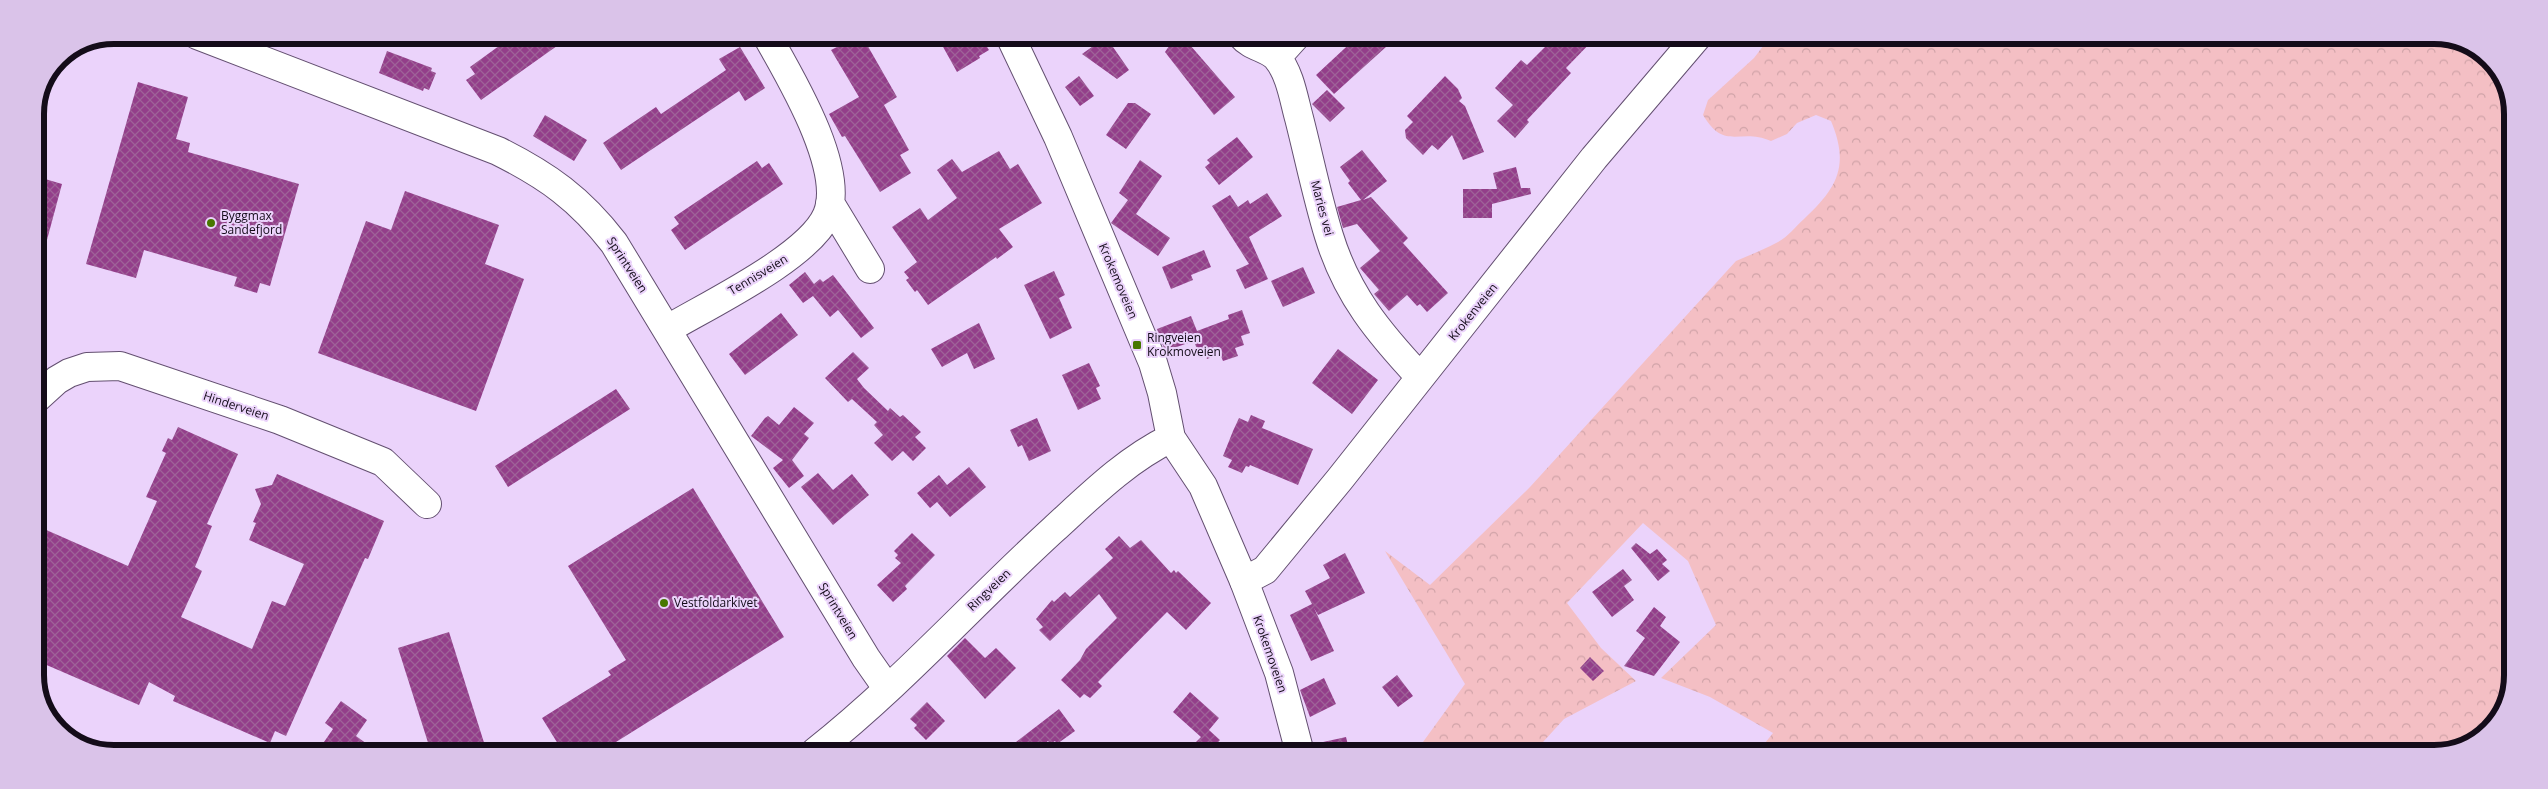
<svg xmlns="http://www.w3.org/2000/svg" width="2548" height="789" font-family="'Open Sans',sans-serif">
	<defs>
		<pattern id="forest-crowns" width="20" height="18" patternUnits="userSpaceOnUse" patternTransform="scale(1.25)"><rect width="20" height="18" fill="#f4bfc4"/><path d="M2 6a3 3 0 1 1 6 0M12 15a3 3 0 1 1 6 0" fill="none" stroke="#d0a3a8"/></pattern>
		<pattern id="building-cross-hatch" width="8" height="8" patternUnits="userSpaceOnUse" patternTransform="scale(1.25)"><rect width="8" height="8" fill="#933e8a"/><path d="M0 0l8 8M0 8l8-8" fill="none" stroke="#9e6298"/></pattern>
	</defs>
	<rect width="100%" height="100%" fill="#ebd3fb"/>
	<path fill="url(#forest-crowns)" d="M1770,37L2455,38L2497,66L2513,108L2510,696L2482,738L2434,754L1757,753L1773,733L1710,697L1661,678L1716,625L1688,561L1643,523L1567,603L1601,648L1636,681L1564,719L1533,753H1415L1465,684L1385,551L1430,585L1530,487L1736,261C1750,255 1765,249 1778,242C1788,237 1796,226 1804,219C1837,188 1850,166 1831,121L1816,115L1797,123L1787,134L1771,141C1740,127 1725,152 1703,115L1708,100L1754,58Z"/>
	<path fill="url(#building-cross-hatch)" d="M514,35L519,43L529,35L571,36L481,100L466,80L475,74L470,67Z
		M833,36H862L897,97L884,105L909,150L900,155L911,173L880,192L845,136L842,137L829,114L859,97L831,50L839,46Z
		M937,36H967L971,42L981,37L989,50L979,56L980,58L957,72Z
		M1176,36H1202L1190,45L1235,97L1214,115L1165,52Z
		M1358,36L1397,37L1334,94L1316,75Z
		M1106,37L1129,70L1117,79L1082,54Z
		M1555,37H1596L1566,68L1571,73L1527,120L1529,122L1515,138L1497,121L1513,105L1495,88L1521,60L1527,65Z
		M740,47L765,88L745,101L739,91L621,170L603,143L656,107L661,114L726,70L719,59Z
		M387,51L432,68L431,71L436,73L429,90L424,88L423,91L379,73Z
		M1079,76L1094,96L1080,106L1065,87Z
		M1445,76L1458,89L1462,98L1459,101L1465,106L1484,152L1463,160L1452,135L1438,150L1432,145L1423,155L1406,138L1405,130L1413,122L1407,116Z
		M138,82L188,97L176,139L190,143L188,152L299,184L270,286L260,283L257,293L234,286L237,277L144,250L136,278L86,264Z
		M1327,90L1345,108L1330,122L1312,104Z
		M1128,103H1135L1151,114L1126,149L1106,135Z
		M545,115L587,140L574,161L533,136Z
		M1237,137L1253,157L1219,185L1205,167L1210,163L1207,160Z
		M1362,150L1387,181L1363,200L1371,197L1408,238L1403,243L1448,293L1427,312L1420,304L1417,306L1407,295L1389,311L1374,294L1379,290L1360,268L1380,251L1357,224L1343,228L1337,207L1361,200L1348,183L1350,181L1340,167Z
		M999,151L1010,169L1018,164L1042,203L999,229L1013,247L997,259L996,257L928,305L917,290L915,292L906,280L909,278L904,272L917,262L892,227L920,208L928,220L957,198L937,170L952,159L962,172Z
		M1140,160L1162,176L1136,214L1170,238L1158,256L1111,223L1128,200L1119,193Z
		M757,161L762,168L769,163L783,184L685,250L671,230L679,224L674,217Z
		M1516,167L1521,188H1519H1530L1531,194L1492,204V218H1463V189H1497L1493,173Z
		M35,176L62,184L40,266L35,265Z
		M405,191L499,225L485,264L524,279L476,411L318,353L366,221L391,230Z
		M1267,193L1282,216L1249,237L1268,279L1245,289L1236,270L1249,264L1212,206L1230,195L1238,207L1248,200L1250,204Z
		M1204,250L1211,267L1191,275L1193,280L1171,289L1162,267Z
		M1303,267L1315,293L1283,307L1271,281Z
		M1054,271L1065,295L1059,298L1072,328L1050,339L1024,285Z
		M805,272L814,284L820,279L823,282L833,275L874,328L861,338L838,310L830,317L813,296L803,303L789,285Z
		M1242,310L1250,333L1241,336L1244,345L1235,348L1238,356L1223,361L1220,354L1207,359L1206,356L1200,358L1194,341L1165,351L1157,329L1191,316L1197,331L1229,319L1228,315Z
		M781,313L798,335L745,375L729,354Z
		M979,323L995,359L974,369L967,353L942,367L931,349Z
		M1338,349L1378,380L1352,414L1312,383Z
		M853,352L869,368L857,379L864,388L888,411L890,408L900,417L903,415L921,432L915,437L926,448L913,461L903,451L892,461L874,443L883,435L874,425L877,422L852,399L848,402L825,378Z
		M1089,363L1100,386L1096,388L1101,399L1078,410L1062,375Z
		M616,389L630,409L508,487L495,466Z
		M794,407L814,423L804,434L809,438L792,460L804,476L789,488L773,468L783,460L751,436L765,418L768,416L779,425Z
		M1251,415L1265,421L1262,428L1313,449L1298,485L1250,465L1249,467L1246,466L1242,473L1228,467L1232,460L1223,456L1233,431L1239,418L1248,422Z
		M1037,418L1051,451L1029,461L1022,445L1018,447L1010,430Z
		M178,427L238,454L207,524L212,526L195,567L202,571L181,617L252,649L272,601L285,606L304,564L249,540L256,523L253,522L261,504L255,489L272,485L277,474L384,521L368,559L365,558L286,736L275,731L270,743L173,701L175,696L149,682L139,705L35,660V525L128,566L157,501L146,497L166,453L162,451L168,438L172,440Z
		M969,467L986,487L950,517L937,502L930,508L917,493L939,475L947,485Z
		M818,473L833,490L852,474L869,495L833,525L801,487Z
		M693,488L784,637L600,752H563L542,718L611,675L608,671L626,660L568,566Z
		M912,533L935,555L905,586L907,589L893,602L877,585L901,563L895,558L898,555L894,551Z
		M1119,536L1130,548L1141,540L1171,573L1174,570L1176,573L1178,571L1211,603L1186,630L1167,612L1098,682L1102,686L1090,698L1084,694L1080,698L1061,680L1080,660L1086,649L1117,618L1099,594L1050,641L1039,630L1043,627L1036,619L1052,600L1054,602L1065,592L1070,597L1113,558L1105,549Z
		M1636,543L1650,554L1657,549L1667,560L1662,564L1670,571L1658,581L1631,548Z
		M1345,553L1365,593L1318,615L1314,608L1334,651L1311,661L1290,615L1312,604L1305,591L1330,578L1323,565Z
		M1623,569L1632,580L1624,586L1634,600L1612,617L1592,592Z
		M1654,607L1666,617L1660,626L1680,642L1654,676L1624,666L1645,638L1636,631Z
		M449,632L487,752H431L398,648Z
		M965,638L985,658L996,648L1016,668L985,699L947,656Z
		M1590,657L1604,671L1593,681L1580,668Z
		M1397,675L1413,696L1398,707L1382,687Z
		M1324,678L1336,704L1310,717L1300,690Z
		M1190,692L1219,718L1209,730L1220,740L1209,753H1185L1201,737L1173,712Z
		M341,701L367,720L356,736L378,752H317L333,729L325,723Z
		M927,702L945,721L926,740L914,728L917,725L910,719Z
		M1059,709L1075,731L1057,744L1055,741L1050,744L1048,741L1034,752H1003Z
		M1346,737L1350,753H1315L1314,744Z"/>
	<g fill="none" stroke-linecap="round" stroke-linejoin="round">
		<g stroke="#634f70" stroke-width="30">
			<path id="minor" d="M197,35L498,151C548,176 580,199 614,243L866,658L887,688
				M1242,36C1251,47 1269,48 1277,58C1290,73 1294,100 1299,118C1309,157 1317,197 1329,236C1347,295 1379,333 1420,377
				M1277,57L1296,36
				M830,203L870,269
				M668,329C708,305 809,257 827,215C846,169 790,77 767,36
				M35,400L57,380L69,373L87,367L120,366L280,420L383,462L427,504
				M1244,581L1265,570L1340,479L1594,158L1697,37"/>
		</g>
		<g stroke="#634f70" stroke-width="30">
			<path id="major" d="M1010,36L1058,137L1153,363L1162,393L1171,438L1203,486L1244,581L1279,673L1300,753
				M815,752C900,685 974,602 1054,529C1091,495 1126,460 1171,438"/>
		</g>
		<use href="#minor" stroke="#fff" stroke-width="28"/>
		<use href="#major" stroke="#fff" stroke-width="28"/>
	</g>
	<g fill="#477700" stroke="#ebd3fb" stroke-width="2">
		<circle cx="211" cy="223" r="5"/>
		<rect x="1132" y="340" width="10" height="10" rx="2.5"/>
		<circle cx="664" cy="603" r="5"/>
	</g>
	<g text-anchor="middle" stroke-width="4" stroke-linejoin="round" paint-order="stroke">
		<g font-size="12" fill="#140c19" stroke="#ebd3fb">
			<text transform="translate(1322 208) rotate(75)" y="4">Maries vei</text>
			<text transform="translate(627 265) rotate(57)" y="4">Sprintveien</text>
			<text transform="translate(758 275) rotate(-31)" y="4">Tennisveien</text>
			<text transform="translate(1118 281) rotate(67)" y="4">Krokemoveien</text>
			<text transform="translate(1473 312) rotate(-51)" y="4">Krokenveien</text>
			<text transform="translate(236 406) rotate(18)" y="4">Hinderveien</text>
			<text transform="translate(989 590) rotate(-44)" y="4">Ringveien</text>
			<text transform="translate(838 611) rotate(59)" y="4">Sprintveien</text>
			<text transform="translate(1270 654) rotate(71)" y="4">Krokemoveien</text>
		</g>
		<g font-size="12" fill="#140c19" stroke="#ebd3fb" text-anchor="start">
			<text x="221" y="220">Byggmax<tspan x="221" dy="14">Sandefjord</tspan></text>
			<text x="1147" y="342">Ringveien<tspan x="1147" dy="14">Krokmoveien</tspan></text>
			<text x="674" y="607">Vestfoldarkivet</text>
		</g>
	</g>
	<path d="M0 0H2548V789H0ZM114 44H2434A70 70 0 0 1 2504 114V675A70 70 0 0 1 2434 745H114A70 70 0 0 1 44 675V114A70 70 0 0 1 114 44Z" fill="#dac3e9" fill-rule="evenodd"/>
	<path fill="none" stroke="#140c19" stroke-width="6" d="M114 44H2434A70 70 0 0 1 2504 114V675A70 70 0 0 1 2434 745H114A70 70 0 0 1 44 675V114A70 70 0 0 1 114 44Z"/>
</svg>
